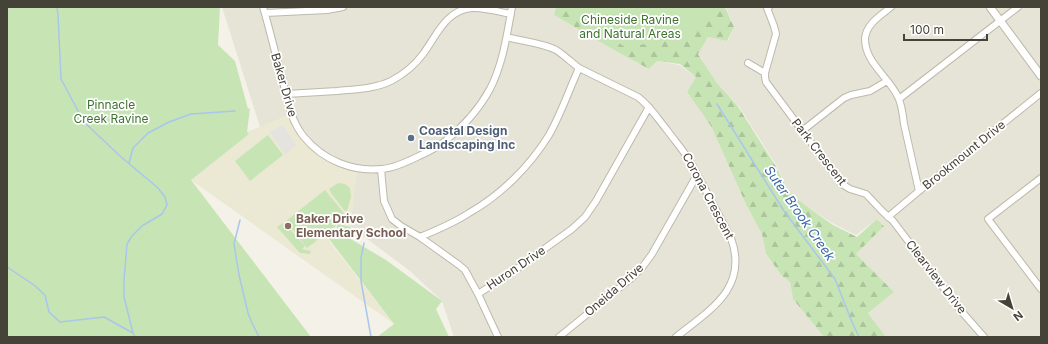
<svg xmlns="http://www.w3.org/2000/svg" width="1048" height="344" font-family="Inter,sans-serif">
	<defs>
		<pattern id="forest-firs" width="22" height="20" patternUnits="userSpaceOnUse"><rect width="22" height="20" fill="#c7e4b4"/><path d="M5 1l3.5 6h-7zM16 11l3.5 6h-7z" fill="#acc59b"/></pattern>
	</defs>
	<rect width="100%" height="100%" fill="#f3f1e8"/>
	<path fill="#e6e4d6" d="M222,7H556L554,15L614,50L649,69L657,61L679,65L696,77L687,92L711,126L746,203L762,234L766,255L782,276L790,282L793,299L824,337H454L442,301L410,271L350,226L357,168L344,164L313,145L292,114L260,127Z
		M726,7H1041V337H886L868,313L894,292L856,254L884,225L877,219L856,235L834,224L809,208L790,193L775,163L738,105L717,83L698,53L708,37L728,41L734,27Z"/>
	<path fill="#ebe8d3" d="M292,114L294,120L320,152L357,168L350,227L338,226L329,241L394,324L191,180L247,132Z"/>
	<path fill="url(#forest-firs)" d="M556,7H725L734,27L727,41L708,37L698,54L717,83L737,105L775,165L790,193L809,208L833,225L857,237L877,219L884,226L856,254L894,292L868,313L886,337H824L793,299L790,282L782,276L766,254L762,234L746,204L711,126L687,92L696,77L680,64L657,61L649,69L614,50L554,15Z"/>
	<path fill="#c7e4b4" d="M7,7H220L218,45L235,61L248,109L250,108L247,132L249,134L191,180L311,337H7Z
		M564,7H719L680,39L625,47Z
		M268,135L283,155L250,181L235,161Z
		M338,183L345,184L350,188L351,197L347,211L344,210L331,193L329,189Z
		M325,190L347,217L338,224L351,227L349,238L386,260L442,301L436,309L449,337H377L394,324L329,239L331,236L335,233L338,224L307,248L286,221Z
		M283,223L287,229L289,228L305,246L302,249L311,251L310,254L300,253L277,227Z"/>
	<path fill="#e4e3df" d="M281,125L284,127L296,145L285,155L270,132Z"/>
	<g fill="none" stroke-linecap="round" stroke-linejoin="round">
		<path stroke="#a9c6eb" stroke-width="1.5" d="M57,7L58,15L61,79L84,122L120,156L158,188L165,197L167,205L162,214L142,226L132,236L127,244L124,280V297L133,333L135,337
			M717,104L784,211L835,279L852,322L859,337
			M129,163L133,148L148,133L169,122L191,114L235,111
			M240,220L234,244L239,275L248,313L252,323L259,337
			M364,243L361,258V281L371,337
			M7,267L34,285L45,295L49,312L60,322L104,317L133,333"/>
		<g stroke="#bdbaab" stroke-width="8">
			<path id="minor" d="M263,7C270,30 275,54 282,77C287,98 290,120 304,137C323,160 352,172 382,169C394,168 407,162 419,156C428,152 437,148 445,141C463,127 479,109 490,89C503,64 507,34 512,7
				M769,7L767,8L774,26L776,34L765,73V77L766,82L842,184L850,189L866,194L883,212L893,221L962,312L984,337
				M891,7C880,16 866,24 865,39C865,63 889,77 898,97C902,105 903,116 904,124C909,146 914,169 919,191
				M265,13L327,10L343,7
				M507,37C521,41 543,43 556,50C564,55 571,62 579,68L638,97C650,106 658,119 667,130C675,141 684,151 691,163L731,238C749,288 710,310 676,337
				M748,63L765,73
				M286,94C303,93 320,92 337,91C356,89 374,89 391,81C404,74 415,65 423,54C437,35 446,10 472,8C484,7 499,12 511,14
				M899,99L1018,7
				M802,131L844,98L851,95L870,91L887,81
				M381,169L384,201L392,219L401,226L420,237L459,265L465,270L478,294L498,337
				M1041,178L988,219L1041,289
				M888,217L919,191L1041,93
				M420,237C437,230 454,223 469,213C501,195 530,166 549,135C561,114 569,90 579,68
				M478,294L515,270L572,229L585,217L596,201L649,107
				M559,337L629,280L641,269L652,254L697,175"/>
		</g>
		<g stroke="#bdbaab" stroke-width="9">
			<path id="tertiary" d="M990,7L1041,76"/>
		</g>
		<use href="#minor" stroke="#fff" stroke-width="6"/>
		<use href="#tertiary" stroke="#fff" stroke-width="7"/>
	</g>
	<circle fill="#5c6f8a" stroke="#fff" stroke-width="1.5" cx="411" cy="138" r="4"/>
	<circle fill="#8d6e63" stroke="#fff" stroke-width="1.5" cx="288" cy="226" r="4"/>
	<g text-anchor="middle" stroke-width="3.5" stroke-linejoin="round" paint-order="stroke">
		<g font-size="12" fill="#3e732f" stroke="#fff">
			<text x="630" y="24">Chineside Ravine<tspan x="630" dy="14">and Natural Areas</tspan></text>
			<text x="111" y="109">Pinnacle<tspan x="111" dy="14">Creek Ravine</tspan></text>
		</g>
		<g font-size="12" fill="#454237" stroke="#fff">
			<text transform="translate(284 85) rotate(74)" y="4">Baker Drive</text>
			<text transform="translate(819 152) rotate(52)" y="4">Park Crescent</text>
			<text transform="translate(964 155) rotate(-39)" y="4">Brookmount Drive</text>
			<text transform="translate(708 196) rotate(62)" y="4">Corona Crescent</text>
			<text transform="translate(516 268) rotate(-34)" y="4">Huron Drive</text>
			<text transform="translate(936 277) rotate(52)" y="4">Clearview Drive</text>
			<text transform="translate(614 290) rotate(-41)" y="4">Oneida Drive</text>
		</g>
		<g font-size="12" font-weight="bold" fill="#4e5e75" stroke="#fff" text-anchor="start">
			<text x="419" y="135">Coastal Design<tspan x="419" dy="14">Landscaping Inc</tspan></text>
		</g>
		<g font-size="12" font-weight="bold" fill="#785e54" stroke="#fff" text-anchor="start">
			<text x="296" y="223">Baker Drive<tspan x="296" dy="14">Elementary School</tspan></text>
		</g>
		<g font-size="13" font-style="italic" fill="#3968a9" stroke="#fff">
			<text transform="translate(800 213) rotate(55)" y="5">Suter Brook Creek</text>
		</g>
	</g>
	<rect width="1048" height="344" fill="none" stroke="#454237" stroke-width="16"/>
	<g transform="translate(1012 308) rotate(142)" stroke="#ffffff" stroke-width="3" paint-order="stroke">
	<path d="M0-3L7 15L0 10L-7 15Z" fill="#454237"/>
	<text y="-6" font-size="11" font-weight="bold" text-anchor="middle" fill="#454237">N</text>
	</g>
	<path d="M904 34v6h83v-6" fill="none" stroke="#454237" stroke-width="2"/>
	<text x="910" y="34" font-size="12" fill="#454237" stroke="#ffffff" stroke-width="3" paint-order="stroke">100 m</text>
</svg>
